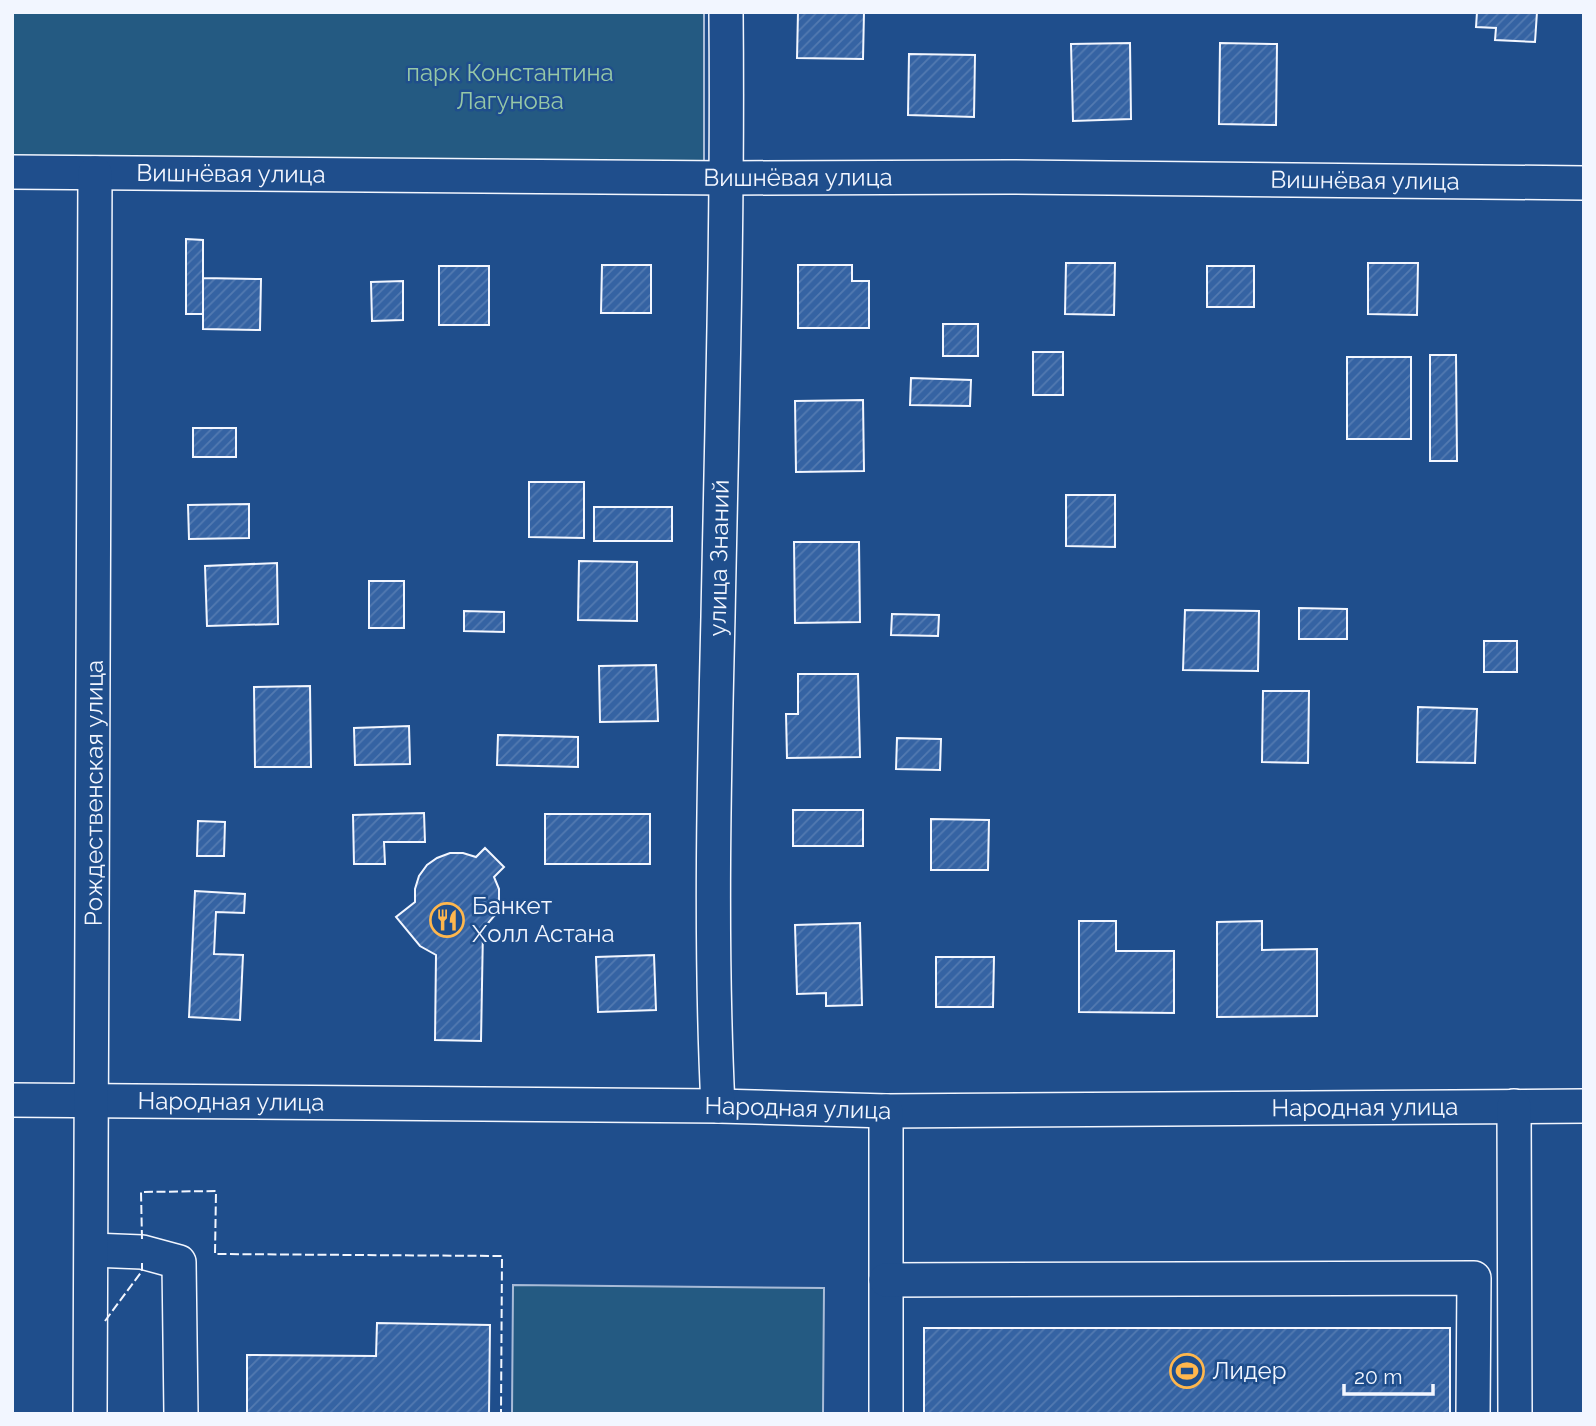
<svg xmlns="http://www.w3.org/2000/svg" width="1596" height="1426" font-family="Raleway,sans-serif">
	<defs>
		<pattern id="building-hatch" width="6" height="6" patternUnits="userSpaceOnUse" patternTransform="scale(1.75)"><rect width="6" height="6" fill="#3563a3"/><path d="M-1 1l2-2M0 6l6-6M5 7l2-2" fill="none" stroke="#537ab1"/></pattern>
	</defs>
	<rect width="100%" height="100%" fill="#1f4e8c"/>
	<path fill="#245a82" stroke="#a8bbd7" stroke-width="2" d="M12,12H704V163L12,159Z
		M513,1285L824,1288L823,1414H512Z"/>
	<path fill="url(#building-hatch)" stroke="#f2f6ff" stroke-width="2" d="M798,12H864L863,59L797,58Z
		M1477,12H1537L1535,42L1495,40L1496,28L1476,27Z
		M1130,43L1131,119L1073,121L1071,44Z
		M1220,43L1277,44L1276,125L1219,124Z
		M909,54L975,55L974,117L908,115Z
		M186,239L203,240V314H186Z
		M1066,263H1115L1114,315L1065,314Z
		M1368,263H1418L1417,315L1368,314Z
		M602,265H651V313H601Z
		M798,265H852V281H869V328H798Z
		M439,266H489V325H439Z
		M1207,266H1254V307H1207Z
		M203,278L261,279L260,330L203,329Z
		M403,281V320L372,321L371,282Z
		M943,324H978V356H943Z
		M1033,352H1063V395H1033Z
		M1430,355H1456L1457,461H1430Z
		M1347,357H1411V439H1347Z
		M911,378L971,380L970,406L910,405Z
		M863,400L864,471L796,472L795,401Z
		M193,428H236V457H193Z
		M529,482H584V538L529,537Z
		M1066,495H1115V547L1066,546Z
		M249,504V538L189,539L188,505Z
		M594,507H672V541H594Z
		M794,542H859L860,622L795,623Z
		M579,561L637,562V621L578,620Z
		M277,563L278,624L207,626L205,566Z
		M369,581H404V628H369Z
		M1299,608L1347,609V639H1299Z
		M1185,610L1259,611L1258,671L1183,670Z
		M464,611L504,612V632L464,631Z
		M892,614L939,615L938,636L891,635Z
		M1484,641H1517V672H1484Z
		M656,665L658,721L600,722L599,666Z
		M798,674H858L860,757L787,758L786,714H798Z
		M310,686L311,767H255L254,687Z
		M1263,691H1309L1308,763L1262,762Z
		M1418,707L1477,709L1475,763L1417,762Z
		M409,726L410,764L355,765L354,728Z
		M498,735L578,737V767L497,765Z
		M897,738L941,739L940,770L896,769Z
		M793,810H863V846H793Z
		M424,813L425,842H384L385,864H354L353,815Z
		M545,814H650V864H545Z
		M931,819L989,820L988,870H931Z
		M198,821L225,822L224,856H197Z
		M485,848L504,867L494,877L499,889V902L495,915L483,929L481,1041L435,1040L436,955L420,946L396,917L415,902V889L419,876L427,865L437,858L450,853H463L476,857Z
		M195,891L245,894L244,913L216,912L214,954L243,955L240,1020L189,1017Z
		M1079,921H1116V951H1174V1013L1079,1012Z
		M1262,921V950L1317,949V1016L1217,1017V922Z
		M860,923L862,1005L826,1006V993L797,994L795,925Z
		M654,955L656,1010L598,1012L596,957Z
		M936,957H994L993,1007H936Z
		M377,1323L490,1325L489,1414H247V1355L376,1356Z
		M924,1328H1450V1414H924Z"/>
	<g fill="none" stroke-linecap="round" stroke-linejoin="round">
		<g stroke="#f2f6ff" stroke-width="36">
			<g id="minor">
				<path id="s1" d="M12,172L728,178L1010,177L1584,183"/>
				<path id="s2" d="M12,1100L718,1106L886,1111L1584,1106"/>
				<path id="s3" d="M718,1106C710,943 714,780 718,617C722,415 728,214 726,12"/>
				<path d="M1514,1106L1515,1414"/>
				<path d="M886,1111V1414"/>
				<path d="M92,1250L142,1252L179,1262L181,1414"/>
				<path d="M886,1280L1474,1278L1473,1414"/>
				<path id="s4" d="M90,1414C95,1000 95,586 95,173"/>
			</g>
		</g>
		<use href="#minor" stroke="#1f4e8c" stroke-width="33"/>
		<path stroke="#f2f6ff" stroke-width="2" stroke-dasharray="9 3.5" stroke-linecap="butt" d="M142,1239L141,1192L216,1191L215,1254L502,1256L501,1414
			M105,1321L142,1271V1263"/>
	</g>
	<defs>
		<g id="restaurant-ring" transform="scale(1.75)"><circle r="9.5" fill="#1f4e8c" stroke="#ffb74d" stroke-width="1.5"/><path d="M-5-6h1v4h1v-4h1v4h1v-4h1v5L-1.5 .5V6h-2V.5L-5-1ZM5-6V6H3V1.5H1.5Q1.5-4 5-6Z" fill="#ffb74d"/></g>
		<g id="stadium-ring" transform="scale(1.75)"><circle r="9.5" fill="#1f4e8c" stroke="#ffb74d" stroke-width="1.5"/><path d="M0-5a6.5 5 0 1 0 0 10a6.5 5 0 1 0 0-10ZM-3.5-1.8h7v3.6h-7Z" fill="#ffb74d"/></g>
	</defs>
	<g fill-rule="evenodd">
		<use href="#restaurant-ring" x="447" y="920"/>
		<use href="#stadium-ring" x="1187" y="1371"/>
	</g>
	<g text-anchor="middle" stroke-width="5" stroke-linejoin="round" paint-order="stroke">
		<g font-size="24" fill="#97c8a6" stroke="#1f4e8c">
			<text x="510" y="81">парк Константина<tspan x="510" dy="28">Лагунова</tspan></text>
		</g>
		<g font-size="24" fill="#f2f6ff" stroke="#1f4e8c">
			<text dy="8" stroke="none"><textPath href="#s1" startOffset="219">Вишнёвая улица</textPath></text>
			<text dy="8" stroke="none"><textPath href="#s1" startOffset="786">Вишнёвая улица</textPath></text>
			<text dy="8" stroke="none"><textPath href="#s1" startOffset="1353">Вишнёвая улица</textPath></text>
			<text dy="8" stroke="none"><textPath href="#s3" startOffset="548">улица Знаний</textPath></text>
			<text dy="8" stroke="none"><textPath href="#s4" startOffset="621">Рождественская улица</textPath></text>
			<text dy="8" stroke="none"><textPath href="#s2" startOffset="219">Народная улица</textPath></text>
			<text dy="8" stroke="none"><textPath href="#s2" startOffset="1353">Народная улица</textPath></text>
			<text dy="8" stroke="none"><textPath href="#s2" startOffset="786">Народная улица</textPath></text>
		</g>
		<g font-size="24" fill="#f2f6ff" stroke="#1f4e8c" text-anchor="start">
			<text x="472" y="914">Банкет<tspan x="472" dy="28">Холл Астана</tspan></text>
			<text x="1212" y="1379">Лидер</text>
		</g>
	</g>
	<rect width="1596" height="1426" fill="none" stroke="#f2f6ff" stroke-width="28"/>
	<path d="M1344 1384v10h89v-10" fill="none" stroke="#f2f6ff" stroke-width="3.5"/>
	<text x="1354" y="1384" font-size="21" fill="#f2f6ff" stroke="#1f4e8c" stroke-width="5" paint-order="stroke">20 m</text>
</svg>
